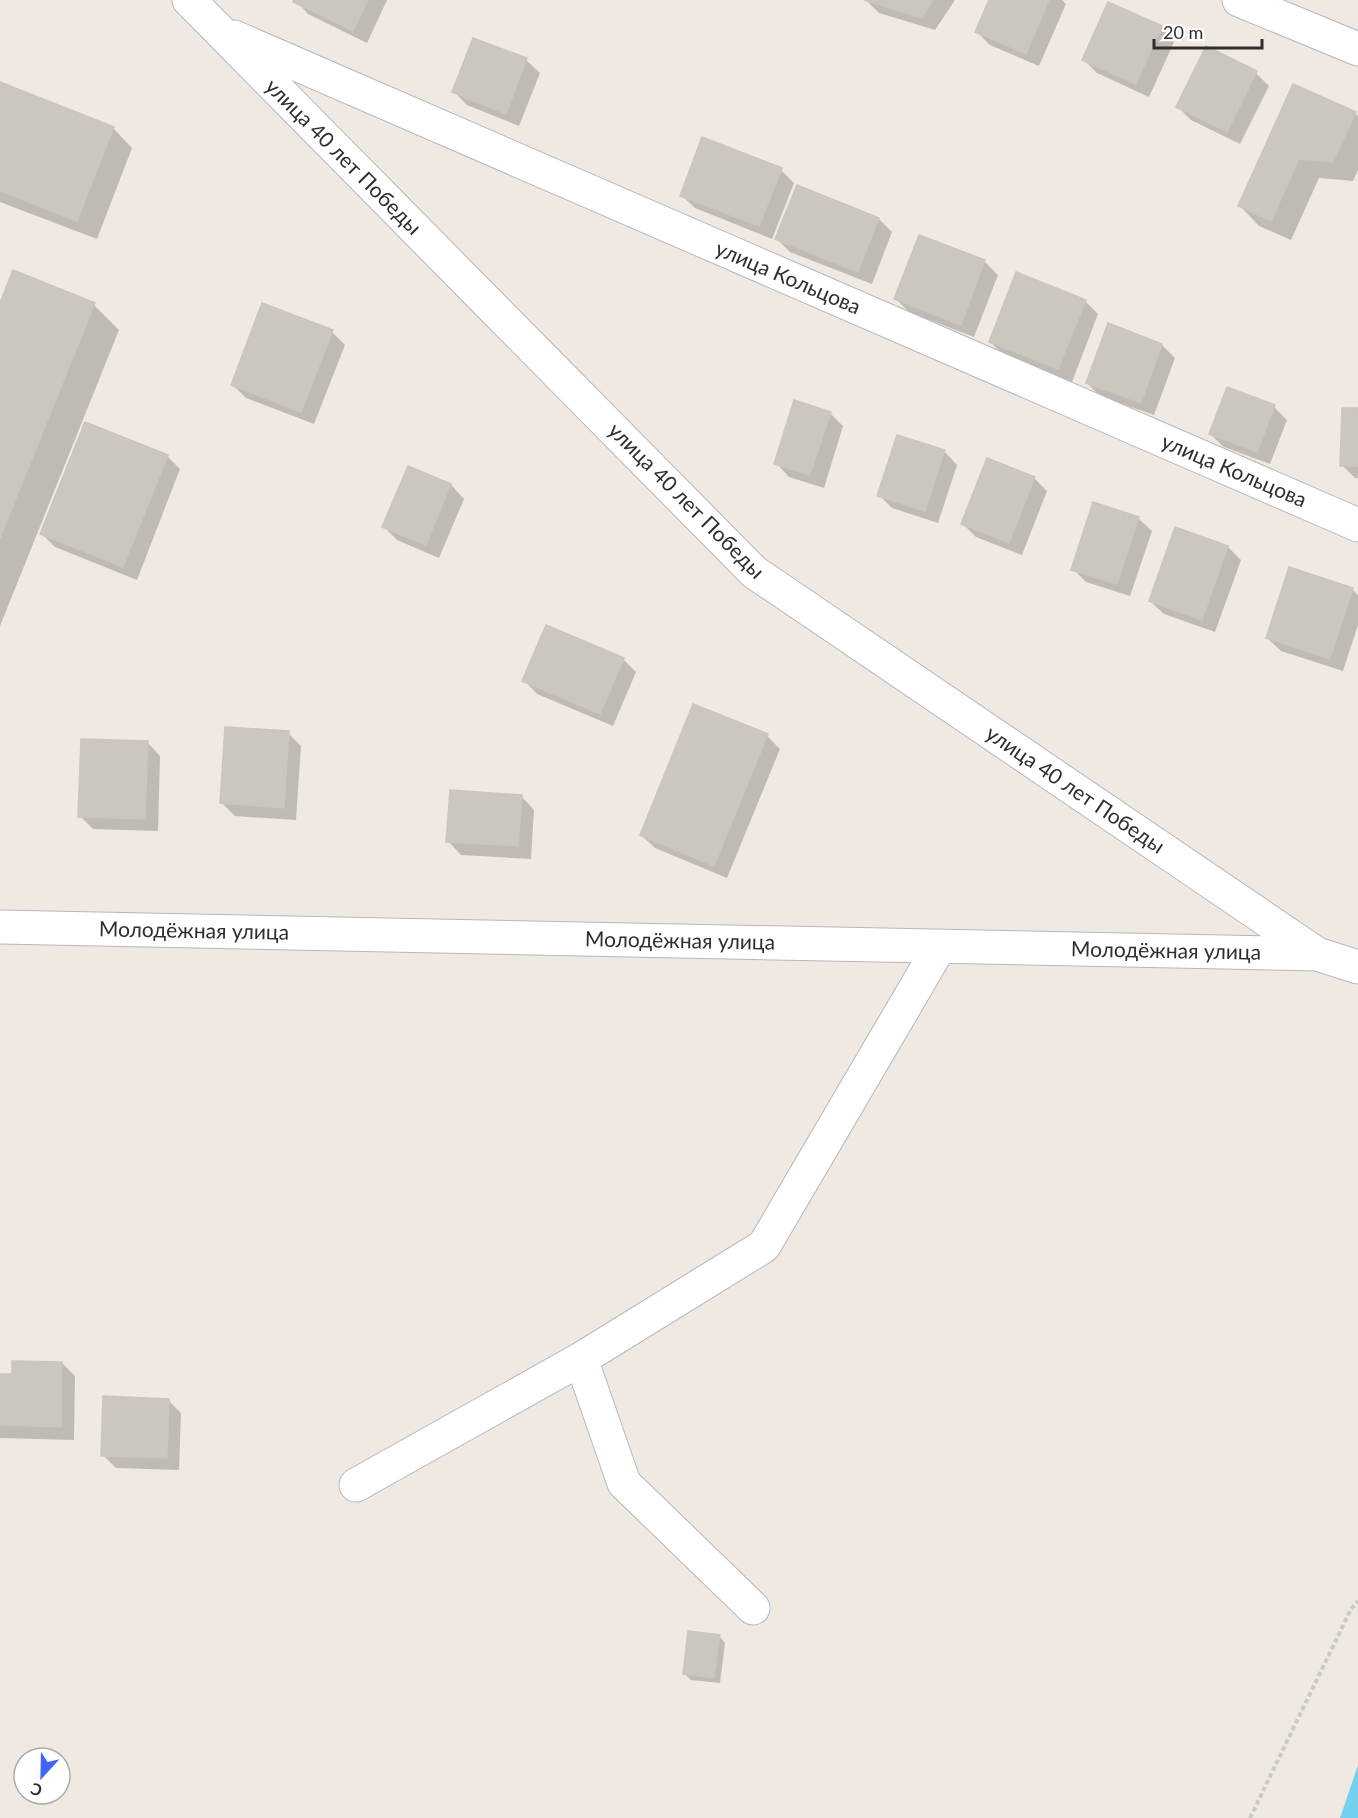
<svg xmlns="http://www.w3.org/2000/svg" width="1358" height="1818" font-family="Lato,sans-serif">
	<rect width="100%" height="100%" fill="#efe9e1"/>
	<path fill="#75cff0" d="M1358,1765V1818H1340Z"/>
	<path fill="#0003" d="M296,0H387L367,43L308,14Z
		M866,0H955L935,30L879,13Z
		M991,0H1062L1066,4L1039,66L990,45L977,32Z
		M1161,27L1175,40L1149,97L1097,73L1084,60Z
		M474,40L526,60L540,73L519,126L467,105L454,92Z
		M1256,73L1269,86L1240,144L1191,120L1178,107Z
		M0,84L113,128L132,148L97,239L0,202Z
		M1355,113L1358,116V170L1353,181L1319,178L1291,240L1259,226L1240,206Z
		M781,170L794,183L772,239L695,208L681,195Z
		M879,219L892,232L872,284L790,252L777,239Z
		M920,237L985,262L998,275L974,337L909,312L896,299Z
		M1085,301L1098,314L1072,382L1004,355L990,342Z
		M94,305L119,330L0,626V307Z
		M332,332L345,345L314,424L246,398L233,385Z
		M1162,345L1175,358L1154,415L1100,396L1087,383Z
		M1274,407L1287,420L1270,464L1224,447L1210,434Z
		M1358,410V478H1355L1342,465Z
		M830,413L843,426L824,488L789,477L776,463Z
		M944,451L957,465L938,523L892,508L879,495Z
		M167,456L180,469L137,580L55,547L42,534Z
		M409,468L451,485L464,499L439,558L397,540L384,527Z
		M1034,478L1047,491L1022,555L976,537L963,524Z
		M1138,518L1152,531L1130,596L1086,582L1073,569Z
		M1228,547L1241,560L1215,632L1164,614L1150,601Z
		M1352,589L1358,595V625L1343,671L1281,651L1267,638Z
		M623,659L636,672L613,726L537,694L524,680Z
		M288,733L301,746L296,820L235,816L222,803Z
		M767,736L780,749L727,878L655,848L641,835Z
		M147,742L160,756L158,831L93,829L80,816Z
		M521,796L534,810L531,859L461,855L448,841Z
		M62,1363L75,1376L74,1440L0,1438V1376H13Z
		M168,1400L181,1413L179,1470L116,1468L103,1455Z
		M719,1636L725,1643L720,1683L691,1680L685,1674Z"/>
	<path fill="#cbc7bf" stroke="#cbc5ba" stroke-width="1.5" d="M294,0H368L353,31L293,2Z
		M864,0H933L922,18Z
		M989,0H1049L1026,54L975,32Z
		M1108,2L1162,26L1136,84L1082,60Z
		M473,38L527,58L506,114L452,92Z
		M1206,46L1257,71L1227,132L1176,107Z
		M0,82L114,127L77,221L0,191Z
		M1293,84L1356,112L1333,162L1299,159L1271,221L1238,206Z
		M702,137L782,168L759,226L680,196Z
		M797,185L879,218L858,272L775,239Z
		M919,235L985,260L961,325L894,299Z
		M13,270L95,303L0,538V303Z
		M1016,272L1086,300L1058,369L989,342Z
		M262,303L333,330L301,412L231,385Z
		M1108,323L1162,344L1141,403L1086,383Z
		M1227,387L1275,405L1257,452L1209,434Z
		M794,400L831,412L810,475L774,464Z
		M1342,408H1358V466H1340Z
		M85,422L168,455L123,567L40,534Z
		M897,435L945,450L925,511L877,496Z
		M987,458L1035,477L1009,543L961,524Z
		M408,466L451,484L426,545L382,527Z
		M1093,502L1139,517L1117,584L1071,570Z
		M1175,527L1228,546L1202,620L1149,601Z
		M1289,567L1353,588L1330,659L1266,638Z
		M546,625L624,658L600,714L522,681Z
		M693,704L768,734L714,866L640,835Z
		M225,727L289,731L284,808L220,803Z
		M81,739L148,741L145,819L78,817Z
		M450,790L522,795L518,846L446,842Z
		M12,1361L62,1362L61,1427L0,1425V1374H12Z
		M103,1396L169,1399L167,1458L101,1456Z
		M688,1631L720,1635L714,1678L683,1674Z"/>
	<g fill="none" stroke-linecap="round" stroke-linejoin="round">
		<g stroke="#b4b7c1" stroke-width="35">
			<path id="minor" d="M189,0L754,572L1317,954
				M1239,0L1358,49
				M234,37L1358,525
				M0,927L1317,954L1358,967
				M581,1359L624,1483L753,1608
				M356,1485L581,1359L764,1246L940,946"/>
		</g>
		<path stroke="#c9c9c9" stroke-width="4" stroke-dasharray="4.5 3" stroke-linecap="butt" d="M1250,1818L1351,1609L1358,1601"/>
		<use href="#minor" stroke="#fff" stroke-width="33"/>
	</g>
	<g text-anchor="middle" stroke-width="4.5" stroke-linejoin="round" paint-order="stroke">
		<g font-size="21" fill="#2e2e2e" stroke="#fff">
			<text transform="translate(343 157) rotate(45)" y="7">улица 40 лет Победы</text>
			<text transform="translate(788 278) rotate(23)" y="7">улица Кольцова</text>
			<text transform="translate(1234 471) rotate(23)" y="7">улица Кольцова</text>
			<text transform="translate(686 501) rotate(45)" y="7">улица 40 лет Победы</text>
			<text transform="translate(1075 790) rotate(34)" y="7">улица 40 лет Победы</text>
			<text transform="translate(194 931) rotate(1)" y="7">Молодёжная улица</text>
			<text transform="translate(680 941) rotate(1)" y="7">Молодёжная улица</text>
			<text transform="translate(1166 951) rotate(1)" y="7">Молодёжная улица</text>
		</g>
	</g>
	<g transform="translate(42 1776) rotate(202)"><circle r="28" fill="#ffffff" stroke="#ababab" stroke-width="1.5"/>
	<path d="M0-4.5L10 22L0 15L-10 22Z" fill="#4264fb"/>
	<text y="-9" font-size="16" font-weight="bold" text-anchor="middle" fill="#2e2e2e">С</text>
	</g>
	<path d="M1154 39v9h108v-9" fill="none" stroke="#2e2e2e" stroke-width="3"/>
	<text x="1163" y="39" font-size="18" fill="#2e2e2e" stroke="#ffffff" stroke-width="4.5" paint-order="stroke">20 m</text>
</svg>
